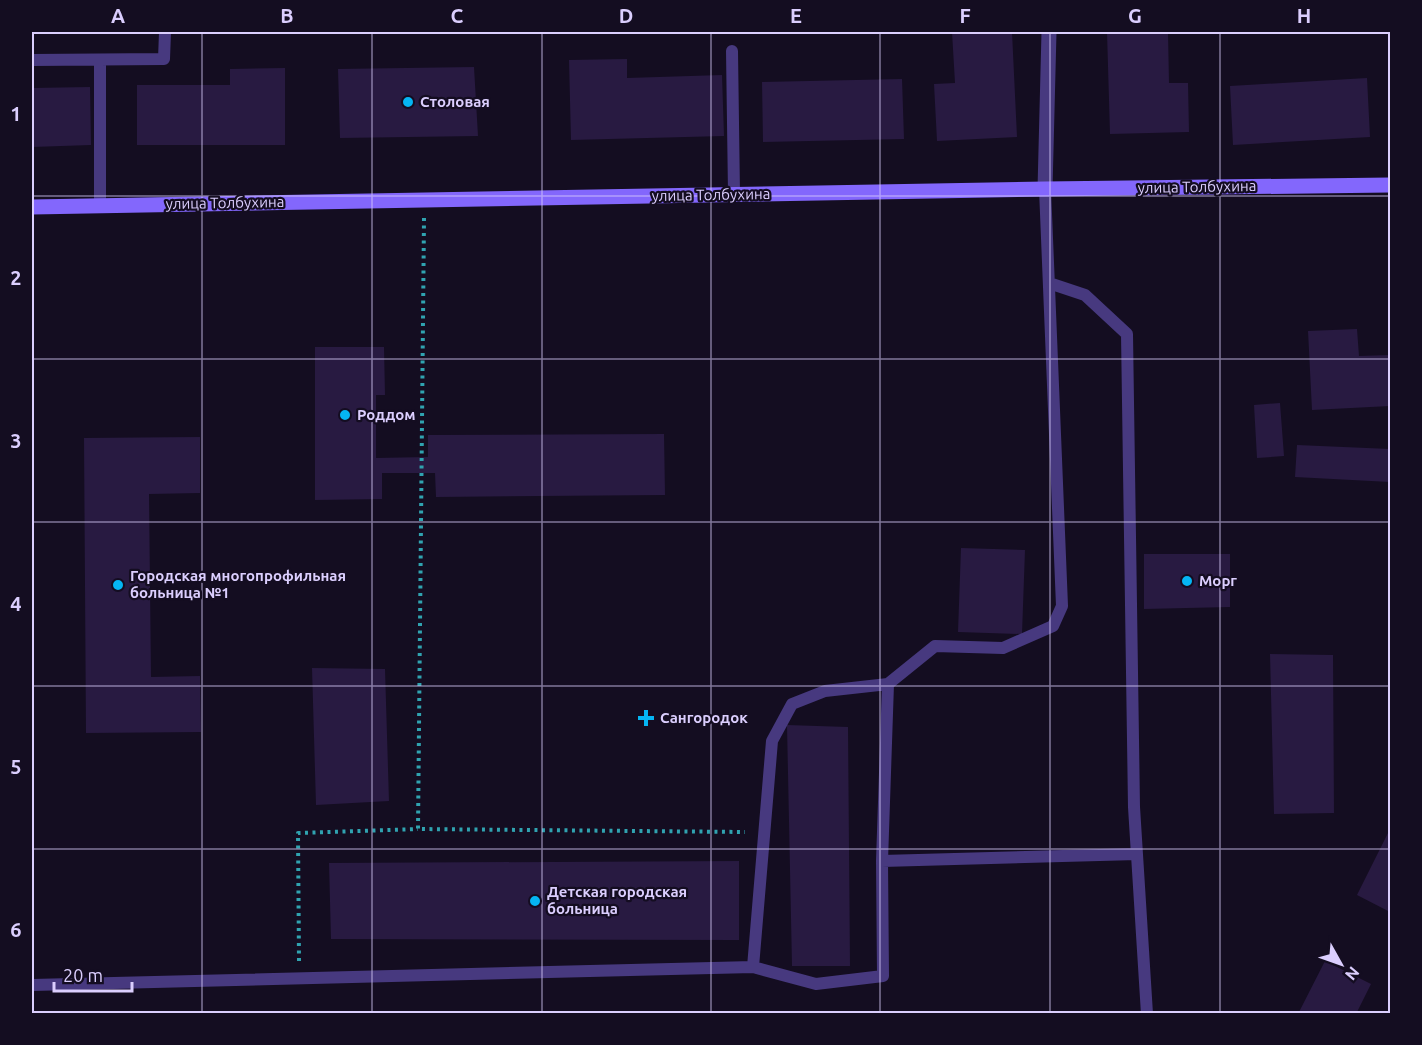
<svg xmlns="http://www.w3.org/2000/svg" width="1422" height="1045" font-family="Ubuntu,sans-serif">
	<rect width="100%" height="100%" fill="#140d21"/>
	<path fill="#281a41" d="M952,32H1012L1017,137L937,141L934,84L955,83Z
		M1107,32H1168L1169,83H1188L1189,132L1110,134Z
		M627,59V78L722,75L724,136L571,140L569,60Z
		M474,67L478,136L340,138L338,69Z
		M285,68V145H137V85H230V69Z
		M1367,78L1370,137L1233,145L1230,86Z
		M902,79L904,139L763,142L762,82Z
		M90,87L91,145L32,147V88Z
		M1357,329L1359,356L1390,355V406L1312,410L1308,331Z
		M315,347H384L385,395H376V458L428,457V435L664,434L665,495L436,497L435,473H382V499L315,500Z
		M1280,403L1284,456L1257,458L1254,405Z
		M200,437V493L149,494L151,677L200,676L201,732L86,733L84,438Z
		M1297,445L1390,449V482L1295,477Z
		M961,548L1025,550L1022,634L958,632Z
		M1144,554H1230V607L1144,609Z
		M1270,654L1333,655L1334,813L1274,814Z
		M312,668L385,669L389,801L316,805Z
		M787,725L848,727L850,966H792Z
		M1390,829V912L1357,895Z
		M739,861V940L331,939L329,863Z
		M1325,961L1371,984L1356,1014H1298Z"/>
	<g fill="none" stroke-linecap="round" stroke-linejoin="round">
		<path stroke="#30a3b0" stroke-width="4" stroke-dasharray="3 4.5" stroke-linecap="butt" d="M424,218L418,829L745,832
			M299,961L298,833L418,829"/>
		<path stroke="#47397f" stroke-width="12" d="M732,51L734,194
			M32,60L164,59L165,32
			M100,60V206
			M1049,283L1085,295L1127,334L1134,807L1147,1014
			M882,861L888,684L935,646L1003,648L1053,626L1062,606L1045,189
			M753,967L772,741L792,704L825,691L888,684
			M32,985L753,967L816,984L883,976L882,861L1137,854"/>
		<path stroke="#47397f" stroke-width="15" d="M1045,189L1049,32"/>
		<path stroke="#8367fc" stroke-width="15" d="M32,207L1045,189L1390,185"/>
	</g>
	<path fill="none" stroke="#dbcefe" stroke-width="1.5" stroke-opacity="0.55" d="M202,32V1014M372,32V1014M542,32V1014M711,32V1014M880,32V1014M1050,32V1014M1220,32V1014M32,196H1390M32,359H1390M32,522H1390M32,686H1390M32,849H1390"/>
	<g fill="#05b5f3" stroke="#140d21" stroke-width="2">
		<circle cx="408" cy="102" r="6"/>
		<circle cx="345" cy="415" r="6"/>
		<circle cx="1187" cy="581" r="6"/>
		<circle cx="118" cy="585" r="6"/>
		<path d="M643 709h6v6h6v6h-6v6h-6v-6h-6v-6h6z"/>
		<circle cx="535" cy="901" r="6"/>
	</g>
	<g text-anchor="middle" stroke-width="4.5" stroke-linejoin="round" paint-order="stroke">
		<g font-size="15" font-weight="bold" fill="#dbcefe" stroke="#140d21" text-anchor="start">
			<text x="420" y="107">Столовая</text>
			<text x="357" y="420">Роддом</text>
			<text x="130" y="581">Городская многопрофильная<tspan x="130" dy="17">больница №1</tspan></text>
			<text x="1199" y="586">Морг</text>
			<text x="660" y="723">Сангородок</text>
			<text x="547" y="897">Детская городская<tspan x="547" dy="17">больница</tspan></text>
		</g>
		<g font-size="15" fill="#dbcefe" stroke="#140d21">
			<text transform="translate(1197 187) rotate(-1)" y="5">улица Толбухина</text>
			<text transform="translate(711 195) rotate(-1)" y="5">улица Толбухина</text>
			<text transform="translate(225 203) rotate(-1)" y="5">улица Толбухина</text>
		</g>
	</g>
	<rect width="1422" height="1045" fill="none" stroke="#140d21" stroke-width="66"/>
	<g transform="translate(1341 964) rotate(130)" stroke="#140d21" stroke-width="4.5" paint-order="stroke">
	<path d="M0-4.5L10 22L0 15L-10 22Z" fill="#dbcefe"/>
	<text y="-9" font-size="16" font-weight="bold" text-anchor="middle" fill="#dbcefe">N</text>
	</g>
	<path d="M54 982v9h78v-9" fill="none" stroke="#dbcefe" stroke-width="3"/>
	<text x="63" y="982" font-size="18" fill="#dbcefe" stroke="#140d21" stroke-width="4.5" paint-order="stroke">20 m</text>
	<rect x="33" y="33" width="1356" height="979" fill="none" stroke="#dbcefe" stroke-width="2"/>
	<g font-size="20" text-anchor="middle" font-weight="bold" fill="#dbcefe">
		<text x="118" y="23">A</text>
		<text x="287" y="23">B</text>
		<text x="457" y="23">C</text>
		<text x="626" y="23">D</text>
		<text x="796" y="23">E</text>
		<text x="965" y="23">F</text>
		<text x="1135" y="23">G</text>
		<text x="1304" y="23">H</text>
		<text x="16" y="121">1</text>
		<text x="16" y="285">2</text>
		<text x="16" y="448">3</text>
		<text x="16" y="611">4</text>
		<text x="16" y="774">5</text>
		<text x="16" y="937">6</text>
	</g>
</svg>
